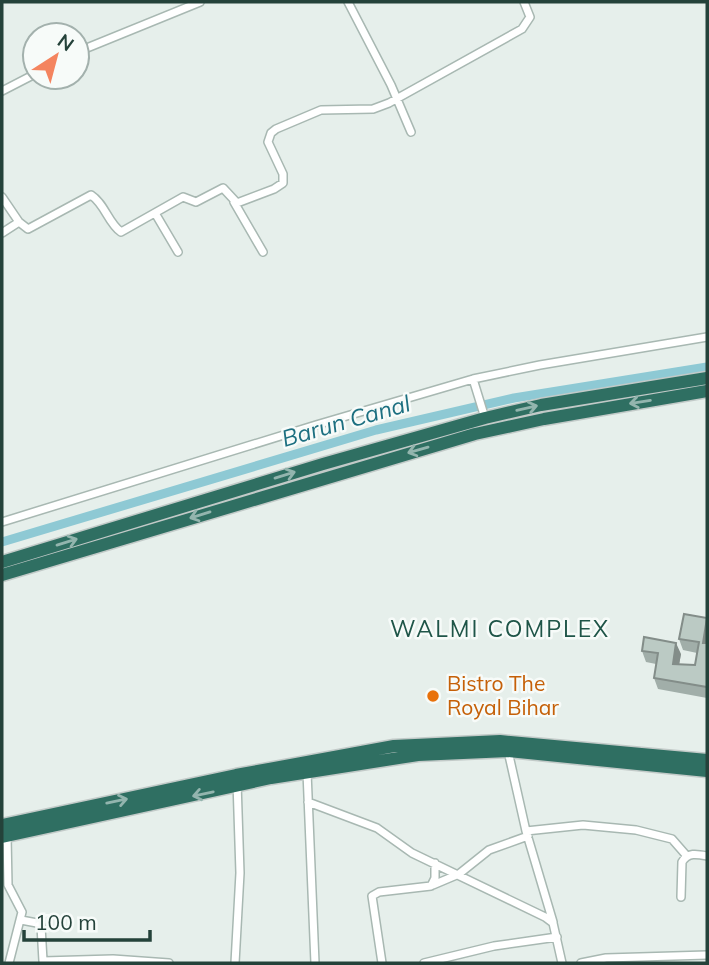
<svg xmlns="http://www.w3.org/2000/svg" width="709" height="965" font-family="Mulish,sans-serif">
	<rect width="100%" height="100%" fill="#e6efeb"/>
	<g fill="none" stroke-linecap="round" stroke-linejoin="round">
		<path stroke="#8ec9d4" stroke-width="9" d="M2,542L376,430L514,398L707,367"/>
		<g stroke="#a8b8b2" stroke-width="10">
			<path id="street" d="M348,2L391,85L411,132
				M77,52L200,2
				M2,91L35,74
				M2,197L19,222L28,229L91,195C105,204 108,223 121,232L183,197L196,202L223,188L237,203L274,189L283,183V174L268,142L271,133L276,129L321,110L373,109L389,103L522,29L530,17L524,2
				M234,202L263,252
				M155,213L178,252
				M2,233L19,222
				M473,379L485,418
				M2,522L316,425L473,379L540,365L707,337
				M508,751L526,831L553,922
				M307,772L315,963
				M308,802L377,828L412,853L545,917L553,923L562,963
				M526,831L583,825L636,830L672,839L686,855
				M7,836L8,885L22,912L9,963
				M433,885L459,874L489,850L528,836
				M681,897L682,862C688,852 697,854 707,856
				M21,920L37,923L41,926L43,961L113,959L169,963
				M235,963L240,873L237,782
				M382,963L372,896L379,892L431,886L435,878V863
				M424,963L494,946L557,937
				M581,963L606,958L707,955"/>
		</g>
		<g stroke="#c2cac8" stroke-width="15">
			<path id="highway" d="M2,562L323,464L485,418L541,405L707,378
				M2,575L475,434L544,419L707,391
				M2,825L236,775L394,746L500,741L707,760
				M2,837L271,778L418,755L508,751L707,771"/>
		</g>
		<use href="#street" stroke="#fff" stroke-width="7"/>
		<use href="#highway" stroke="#2f6f62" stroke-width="12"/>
	</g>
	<path fill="#a1aea9" d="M707,619V698L658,689L654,678L656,664L646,662L642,651L681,654L679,665H695L697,653L683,650L679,639Z"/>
	<path fill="#838d89" d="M707,618V651L703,643Z
		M676,643L681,654L677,676L673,664Z"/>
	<path fill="#bbcac4" stroke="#838d89" stroke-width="2" d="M684,614L707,618L703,643H707V687L654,678L658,653L642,651L644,637L676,643L673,664L695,665L699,642L679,639Z"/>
	<defs><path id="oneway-shaft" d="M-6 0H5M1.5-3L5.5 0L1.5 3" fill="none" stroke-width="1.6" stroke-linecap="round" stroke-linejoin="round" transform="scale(1.75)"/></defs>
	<g stroke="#93b5ae">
		<use href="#oneway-shaft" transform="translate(640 402) rotate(171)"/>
		<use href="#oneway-shaft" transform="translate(527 408) rotate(-13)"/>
		<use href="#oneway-shaft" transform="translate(418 450) rotate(164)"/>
		<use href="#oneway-shaft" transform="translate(285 475) rotate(-17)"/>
		<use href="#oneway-shaft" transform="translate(200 515) rotate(163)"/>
		<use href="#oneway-shaft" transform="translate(67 542) rotate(-17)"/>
		<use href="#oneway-shaft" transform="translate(203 794) rotate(168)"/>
		<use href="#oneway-shaft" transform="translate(117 801) rotate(-12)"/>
	</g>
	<circle fill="#e8710a" stroke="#f7fbf9" stroke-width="2.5" cx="433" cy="696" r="7"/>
	<g text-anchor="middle" stroke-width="5" stroke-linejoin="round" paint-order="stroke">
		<g font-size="21" fill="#c56008" stroke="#f7fbf9" text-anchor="start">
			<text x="447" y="691">Bistro The<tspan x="447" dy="24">Royal Bihar</tspan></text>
		</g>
		<g font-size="23" font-style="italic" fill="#1c6f80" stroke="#f7fbf9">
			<text transform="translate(346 421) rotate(-16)" y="8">Barun Canal</text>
		</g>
		<g font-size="23" letter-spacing="2" fill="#1f5548" stroke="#f7fbf9">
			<text x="500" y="637">WALMI COMPLEX</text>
		</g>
	</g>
	<rect width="709" height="965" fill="none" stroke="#24423a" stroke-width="7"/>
	<g transform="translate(56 56) rotate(36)"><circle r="33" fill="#f7fbf9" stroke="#a3b1ad" stroke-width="2"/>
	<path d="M0-5L12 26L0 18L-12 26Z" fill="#f4845f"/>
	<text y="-10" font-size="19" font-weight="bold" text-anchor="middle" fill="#24423a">N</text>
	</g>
	<path d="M24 930v10h126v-10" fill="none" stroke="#24423a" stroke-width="3.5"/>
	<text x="35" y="930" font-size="21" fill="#24423a" stroke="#f7fbf9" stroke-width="5" paint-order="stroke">100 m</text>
</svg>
